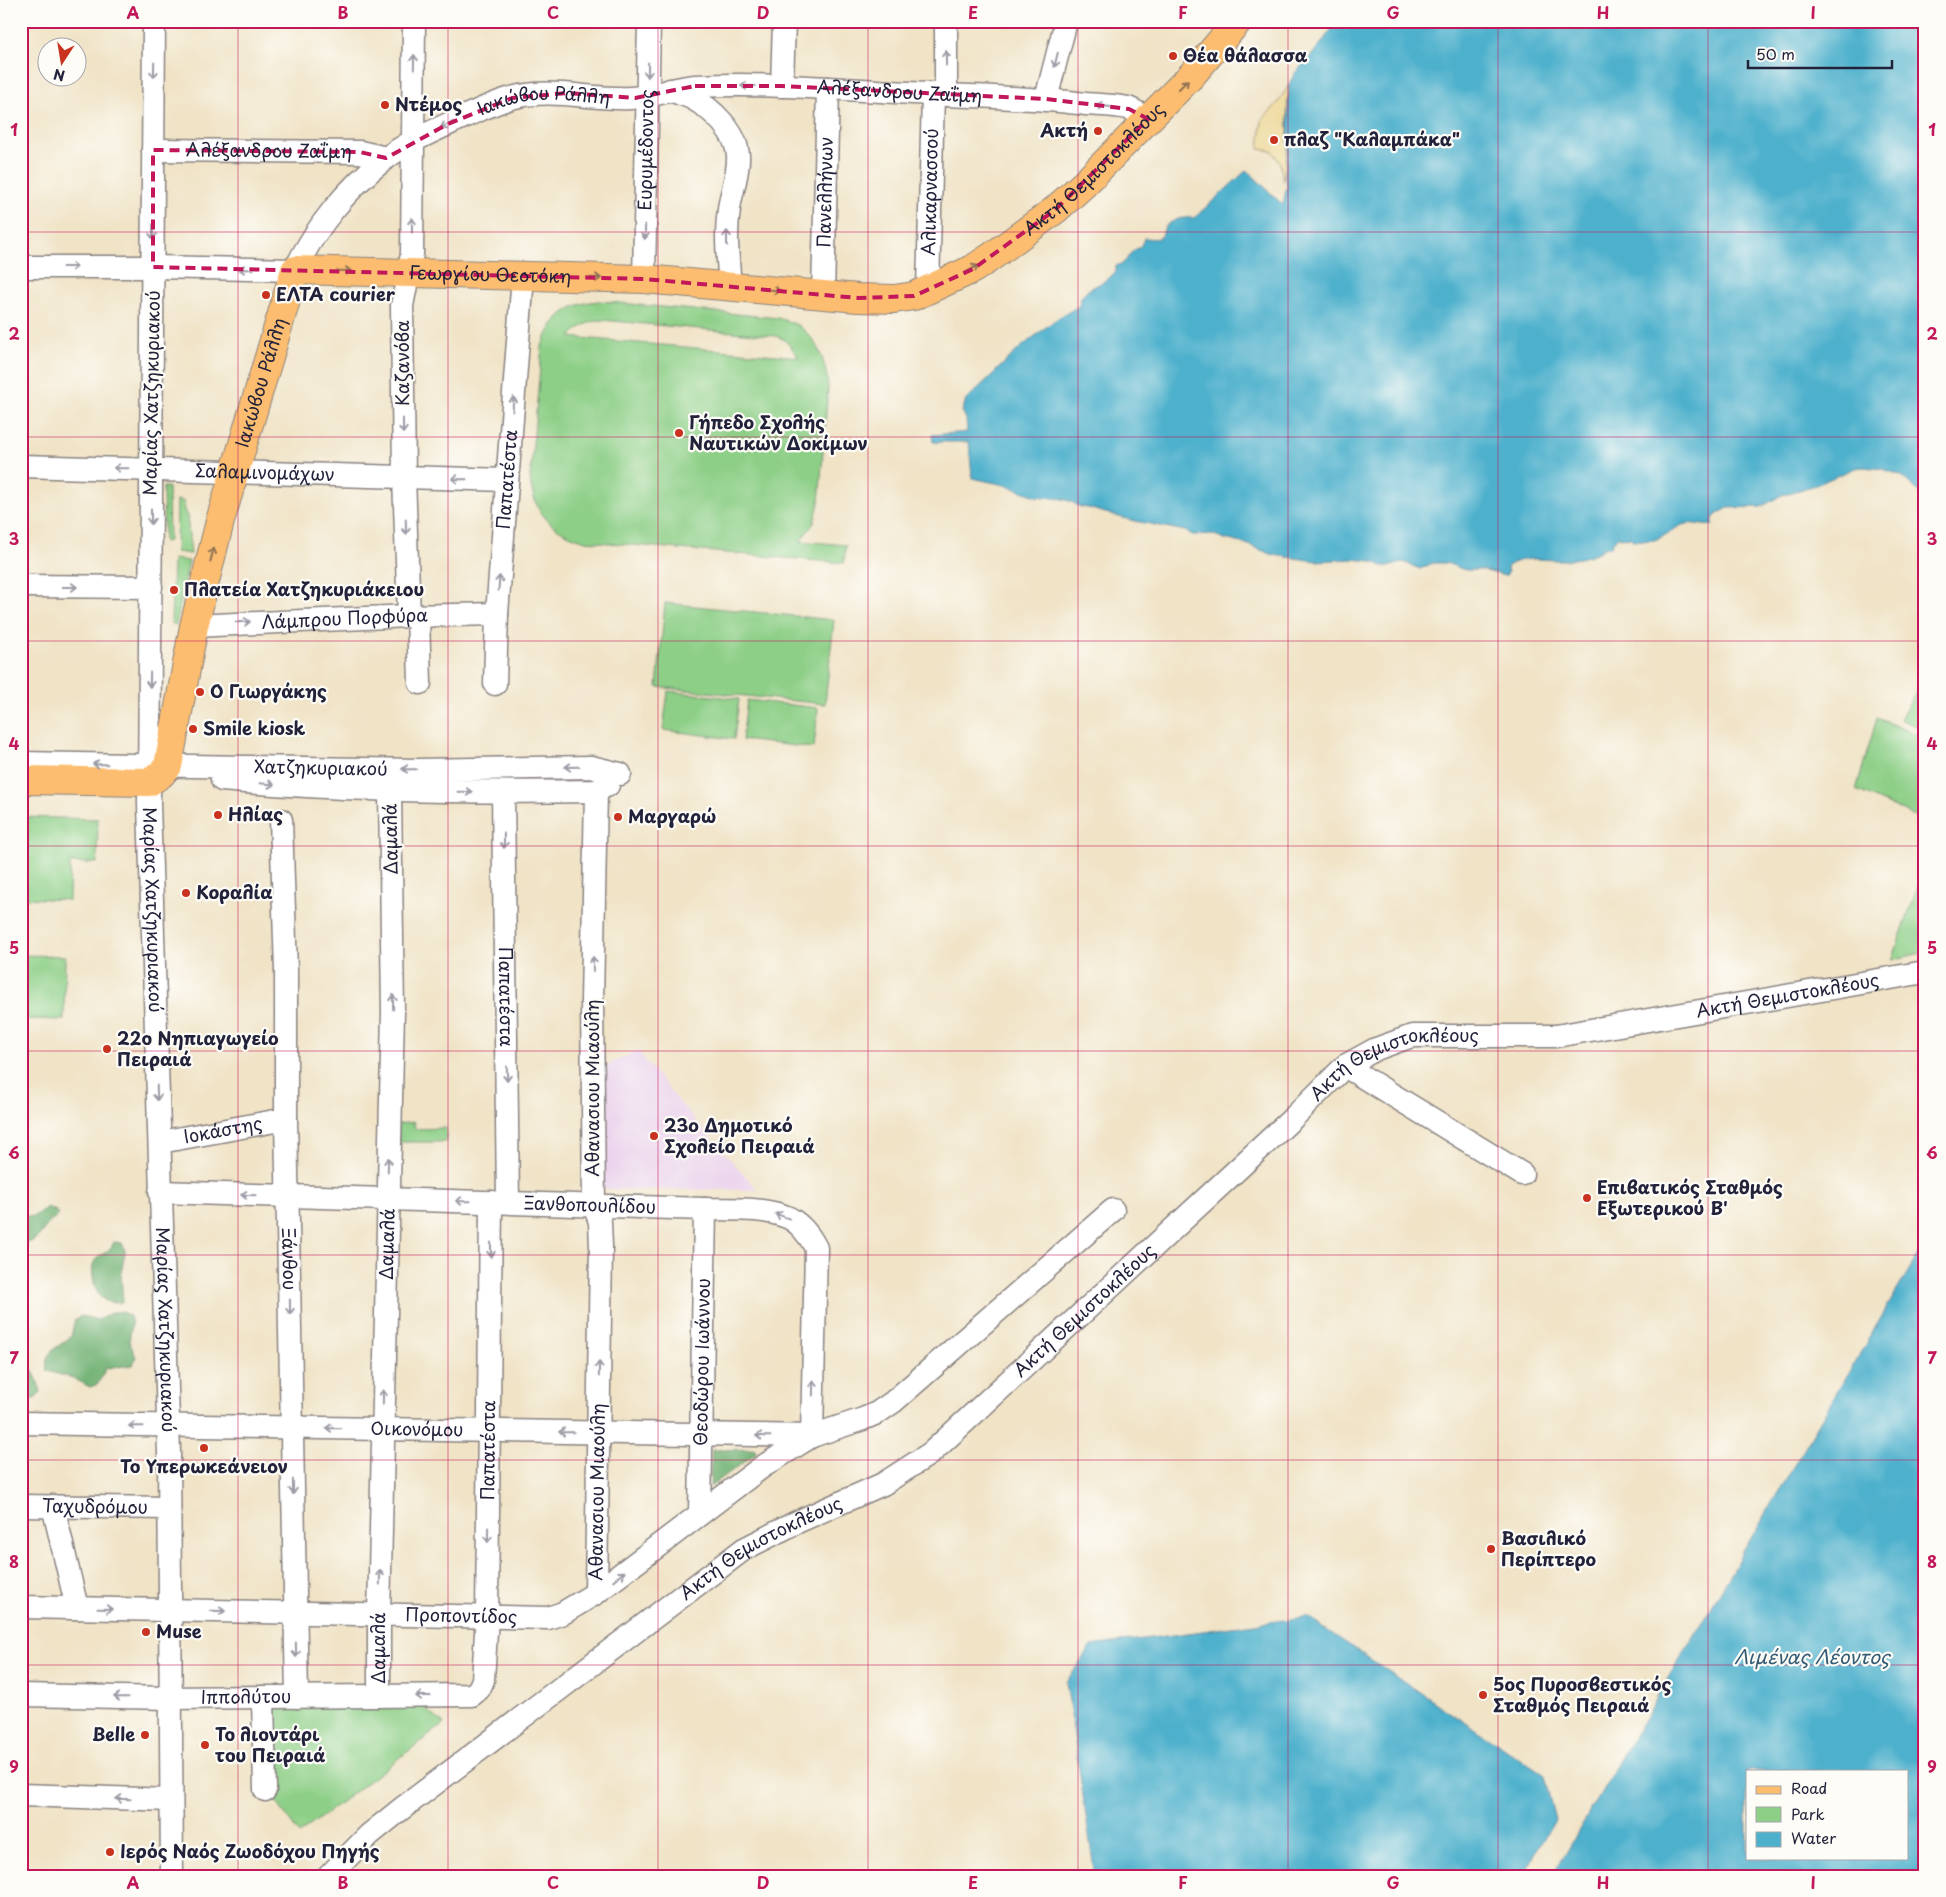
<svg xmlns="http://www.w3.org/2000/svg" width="1946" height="1897" font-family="'Playpen Sans',sans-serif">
	<rect width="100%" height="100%" fill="#fdfcf7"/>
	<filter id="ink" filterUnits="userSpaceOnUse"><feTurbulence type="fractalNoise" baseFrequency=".02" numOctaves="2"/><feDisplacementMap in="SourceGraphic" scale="10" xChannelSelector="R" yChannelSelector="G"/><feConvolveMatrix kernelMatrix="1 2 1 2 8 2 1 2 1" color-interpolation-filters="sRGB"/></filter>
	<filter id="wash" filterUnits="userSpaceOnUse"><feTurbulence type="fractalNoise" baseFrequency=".0096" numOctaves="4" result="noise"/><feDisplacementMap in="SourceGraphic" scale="20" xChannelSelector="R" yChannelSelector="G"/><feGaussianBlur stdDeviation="1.12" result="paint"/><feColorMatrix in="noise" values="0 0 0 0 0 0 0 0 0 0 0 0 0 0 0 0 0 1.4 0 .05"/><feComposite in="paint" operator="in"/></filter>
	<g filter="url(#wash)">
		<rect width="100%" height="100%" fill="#f0e3c6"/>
		<path fill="#ead1ec" d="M640,1051V1054L679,1102L758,1190L599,1189L600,1069L632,1053Z"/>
		<path fill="#8dcf87" stroke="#587861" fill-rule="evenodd" d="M599,301L778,318C784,320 791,322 797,325C818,338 827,365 828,388L819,503L814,523L800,541L846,545L844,563L586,541C552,531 534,515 530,478L542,346C554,317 566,304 599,301ZM602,320L776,336L785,340L799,357L570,337C579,327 589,321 602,320Z
			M163,487H168L169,541L164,542Z
			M177,500L184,502V510L187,516L191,554L176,552Z
			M173,559L189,561L176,625L171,623Z
			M665,603L834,620L825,704L657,687Z
			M1925,676V730L1900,719Z
			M668,691L739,699L734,739L663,730Z
			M747,700L818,708L814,748L742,740Z
			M1877,718L1925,738V799L1917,817L1856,790Z
			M21,817L98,819L97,863H70L69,900L21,898Z
			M1925,866V952L1892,960Z
			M21,955L65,956L64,1020L21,1019Z
			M414,1122L415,1129L446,1128V1142H399L398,1124Z
			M415,1700L444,1724L299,1834L271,1794L269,1703Z"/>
		<path fill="#72b274" stroke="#4a6a58" d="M47,1207L56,1211L58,1215C55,1219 51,1220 48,1224C39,1236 37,1241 21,1245V1216L33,1217Z
			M114,1242L122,1243L125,1251L121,1275L123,1302C103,1306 95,1295 93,1276C92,1270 92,1266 95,1260C100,1253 108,1255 114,1242Z
			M113,1312H122L130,1316L132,1324L129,1341L136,1357L133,1365L106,1368L98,1384L90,1387L73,1378L47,1371C44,1350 56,1349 71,1337L75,1319L82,1316L98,1320Z
			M21,1358C32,1364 38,1381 41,1392L35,1399L21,1398Z
			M755,1449L756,1453L710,1487L712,1450Z"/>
		<path fill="#eeda9e" stroke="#887e6c" d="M1289,85L1287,110L1288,147L1283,181L1280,163L1272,151L1259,149L1262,120L1277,104Z"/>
		<path fill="#4db0cc" stroke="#386984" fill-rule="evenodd" d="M1334,21H1925V497L1900,475L1883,469L1864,467L1855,468L1816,485L1782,495L1761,507L1728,508L1716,515L1713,519V525C1702,527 1693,521 1682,525C1673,529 1666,536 1657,539C1650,542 1641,539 1634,541L1631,538L1617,537L1610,547C1602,547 1602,550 1596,553C1587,557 1575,559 1565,560C1545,561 1523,554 1507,567L1508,573L1505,576L1482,570H1465L1446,563H1433L1420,569L1403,562L1392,566H1383L1370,561L1353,559L1316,561L1280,556L1271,554L1246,544L1225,539L1212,534L1193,535L1185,531L1130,520L1088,508L1080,507L1072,502L1063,499L1036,496L1005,485L972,478L969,442H933L932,435L967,432L966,419L962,411L966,400L1020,348L1055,320L1079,306L1081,297L1088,290L1108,279L1116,271V266C1128,261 1124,262 1131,253C1138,246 1141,249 1144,238C1149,238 1157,240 1161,237C1163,235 1163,232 1164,229C1171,219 1183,217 1194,218L1247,170L1283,205L1287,185L1285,177L1289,141L1288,112L1289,84L1295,73L1317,49L1333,27Z
			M1925,1243V1876H1552L1579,1830ZM1747,1771H1907V1858H1747Z
			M1307,1617L1544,1775L1555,1819L1522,1876H1095L1066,1682L1091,1646Z"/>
	</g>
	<g filter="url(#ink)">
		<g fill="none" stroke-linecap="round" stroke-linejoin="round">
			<g stroke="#898280" stroke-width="25">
				<g id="minor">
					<path id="s1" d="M154,21L149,804L169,1453L172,1876"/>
					<path d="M946,21V95"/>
					<path d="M782,86L784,21"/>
					<path d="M670,90C677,93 685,95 692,98C712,109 737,132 738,156C739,174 731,192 729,209C725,235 728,260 730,286"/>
					<path d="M1046,99L1066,21"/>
					<path id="s2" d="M153,150L360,152L386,158"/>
					<path id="s3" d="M21,267H153L295,270C315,228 348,187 385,159C406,143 431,132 455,121C473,113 491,104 511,98C552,87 590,100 631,98C653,97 673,88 695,86C779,82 863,91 947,95C993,97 1040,98 1086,104C1099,105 1115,105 1128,108C1135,110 1142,116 1148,119"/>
					<path id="s4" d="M644,279L649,21"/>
					<path id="s5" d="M928,290L933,94"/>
					<path id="s6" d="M823,296L828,88"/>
					<path id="s7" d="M21,466L507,480"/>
					<path d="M21,586L151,587"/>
					<path d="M409,616L404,478L402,306L412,254L414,21"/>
					<path d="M418,616L420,683"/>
					<path id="s8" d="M194,626L409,616L497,614"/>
					<path id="s9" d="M495,684L497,614L523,276"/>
					<path id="s10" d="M21,763L418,770L591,767L620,774"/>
					<path d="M222,780C347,791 471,793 596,791L608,785"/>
					<path id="s11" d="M503,793L508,1202"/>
					<path id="s12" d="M281,820L286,971V1119L297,1697"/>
					<path d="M1345,1066L1522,1174"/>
					<path id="s13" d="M160,1142L286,1119"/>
					<path id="s14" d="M160,1192L705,1209C730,1210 760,1207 784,1216C798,1220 810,1236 816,1248L812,1436"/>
					<path id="s15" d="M21,1423L812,1436"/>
					<path id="s16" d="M21,1506L169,1508"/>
					<path d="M53,1506L77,1608"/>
					<path id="s17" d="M700,1514L705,1209"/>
					<path id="s18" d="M596,1593L601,1247L600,1222L594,1205L592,1001L596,791"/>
					<path id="s19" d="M21,1607L548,1618L563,1613L596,1593L762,1467L812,1436L863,1419L877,1413L893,1402L1113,1210"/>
					<path id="s20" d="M21,1695L170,1698L472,1695L479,1689L483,1680L487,1617L491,1202"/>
					<path id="s21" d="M379,1696V1615L393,1012L390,791"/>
					<path d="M263,1697L265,1790"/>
					<path d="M21,1795L171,1800"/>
					<path id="s22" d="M329,1876L369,1835L400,1810L744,1549L797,1522L883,1484L931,1453L1293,1118L1345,1066L1376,1049L1412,1036H1556L1925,972"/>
				</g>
			</g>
			<g stroke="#898280" stroke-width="30">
				<g id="major">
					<path id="s23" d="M21,780L149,782L161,774L168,766L194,626L220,521L295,270L644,279L858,298L894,299L914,296L973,269L991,257L1055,210L1084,184L1190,77L1238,21"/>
				</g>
			</g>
			<use href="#minor" stroke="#fff" stroke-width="22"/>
			<use href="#major" stroke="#fcbd6f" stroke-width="28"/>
		</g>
		<defs><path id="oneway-shaft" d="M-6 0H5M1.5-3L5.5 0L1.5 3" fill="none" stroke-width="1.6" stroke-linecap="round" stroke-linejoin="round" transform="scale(1.25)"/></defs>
		<g stroke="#9c9ca7">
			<use href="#oneway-shaft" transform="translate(946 58) rotate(-90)"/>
			<use href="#oneway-shaft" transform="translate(1056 60) rotate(104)"/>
			<use href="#oneway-shaft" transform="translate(414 62) rotate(-89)"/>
			<use href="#oneway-shaft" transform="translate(154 70) rotate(91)"/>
			<use href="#oneway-shaft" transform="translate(648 70) rotate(91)"/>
			<use href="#oneway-shaft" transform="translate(748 86) rotate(180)"/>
			<use href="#oneway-shaft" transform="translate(1103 106) rotate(-173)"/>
			<use href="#oneway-shaft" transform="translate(447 125) rotate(154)"/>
			<use href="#oneway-shaft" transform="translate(412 225) rotate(-90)"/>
			<use href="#oneway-shaft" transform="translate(153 232) rotate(90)"/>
			<use href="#oneway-shaft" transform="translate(645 232) rotate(91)"/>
			<use href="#oneway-shaft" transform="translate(727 238) rotate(-90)"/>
			<use href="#oneway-shaft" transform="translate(70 267)"/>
			<use href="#oneway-shaft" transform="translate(246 269) rotate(-179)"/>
			<use href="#oneway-shaft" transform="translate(513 404) rotate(-86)"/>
			<use href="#oneway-shaft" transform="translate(403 426) rotate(90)"/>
			<use href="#oneway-shaft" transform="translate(121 468) rotate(-179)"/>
			<use href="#oneway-shaft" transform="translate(459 479) rotate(-179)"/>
			<use href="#oneway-shaft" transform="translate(151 517) rotate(90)"/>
			<use href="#oneway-shaft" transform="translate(406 527) rotate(88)"/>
			<use href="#oneway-shaft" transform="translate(499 583) rotate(-86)"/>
			<use href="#oneway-shaft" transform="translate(70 587)"/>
			<use href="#oneway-shaft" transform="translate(243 622) rotate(-2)"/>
			<use href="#oneway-shaft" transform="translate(150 680) rotate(91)"/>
			<use href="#oneway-shaft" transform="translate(100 764) rotate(-179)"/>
			<use href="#oneway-shaft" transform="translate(572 767) rotate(179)"/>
			<use href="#oneway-shaft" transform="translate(409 769) rotate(-179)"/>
			<use href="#oneway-shaft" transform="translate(267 784) rotate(5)"/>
			<use href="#oneway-shaft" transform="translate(465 792) rotate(1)"/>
			<use href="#oneway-shaft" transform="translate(504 841) rotate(89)"/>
			<use href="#oneway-shaft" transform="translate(593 964) rotate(-89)"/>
			<use href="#oneway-shaft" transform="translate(393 1002) rotate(-91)"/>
			<use href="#oneway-shaft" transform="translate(507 1074) rotate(89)"/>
			<use href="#oneway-shaft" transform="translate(157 1093) rotate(88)"/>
			<use href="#oneway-shaft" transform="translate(388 1165) rotate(-88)"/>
			<use href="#oneway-shaft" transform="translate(248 1195) rotate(-178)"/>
			<use href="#oneway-shaft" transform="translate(463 1201) rotate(-179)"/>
			<use href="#oneway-shaft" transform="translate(782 1216) rotate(-160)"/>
			<use href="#oneway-shaft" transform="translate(491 1250) rotate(90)"/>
			<use href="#oneway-shaft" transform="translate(290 1307) rotate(89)"/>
			<use href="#oneway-shaft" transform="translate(599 1369) rotate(-89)"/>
			<use href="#oneway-shaft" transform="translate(813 1388) rotate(-89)"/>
			<use href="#oneway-shaft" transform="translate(383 1397) rotate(-89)"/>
			<use href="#oneway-shaft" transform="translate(136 1426) rotate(-179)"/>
			<use href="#oneway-shaft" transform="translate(333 1428) rotate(-179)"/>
			<use href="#oneway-shaft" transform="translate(566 1432) rotate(-179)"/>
			<use href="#oneway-shaft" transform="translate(763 1436) rotate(-179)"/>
			<use href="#oneway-shaft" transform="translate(293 1487) rotate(89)"/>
			<use href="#oneway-shaft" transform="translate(488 1535) rotate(91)"/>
			<use href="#oneway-shaft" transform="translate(619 1576) rotate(-37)"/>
			<use href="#oneway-shaft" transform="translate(380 1577) rotate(-89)"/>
			<use href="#oneway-shaft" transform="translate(105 1609) rotate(1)"/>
			<use href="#oneway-shaft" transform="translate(218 1611) rotate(1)"/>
			<use href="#oneway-shaft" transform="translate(296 1650) rotate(89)"/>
			<use href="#oneway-shaft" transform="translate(423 1696) rotate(180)"/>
			<use href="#oneway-shaft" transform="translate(121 1697) rotate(-179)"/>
			<use href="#oneway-shaft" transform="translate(123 1799) rotate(-178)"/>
		</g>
		<g stroke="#8f7055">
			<use href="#oneway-shaft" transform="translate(1183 85) rotate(-45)"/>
			<use href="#oneway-shaft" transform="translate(972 269) rotate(-29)"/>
			<use href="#oneway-shaft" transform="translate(344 271) rotate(1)"/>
			<use href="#oneway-shaft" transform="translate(594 278) rotate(1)"/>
			<use href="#oneway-shaft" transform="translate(773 290) rotate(6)"/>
			<use href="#oneway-shaft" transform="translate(212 555) rotate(-76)"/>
		</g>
	</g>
	<path fill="none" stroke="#c2185b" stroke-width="4" stroke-dasharray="10 6" stroke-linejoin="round" d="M695,86H782L1046,99L1129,109L1148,119L1055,210L973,269L914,296L858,298L644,279L153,267V150L360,152L386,158L448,124L512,98L567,93L635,98Z"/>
	<path fill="none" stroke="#c2185b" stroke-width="1" stroke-opacity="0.55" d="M238,21V1876M448,21V1876M658,21V1876M868,21V1876M1078,21V1876M1288,21V1876M1498,21V1876M1708,21V1876M21,232H1925M21,437H1925M21,641H1925M21,846H1925M21,1051H1925M21,1255H1925M21,1460H1925M21,1665H1925"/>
	<g fill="#c8321e" stroke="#fdfcf7" stroke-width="2">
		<circle cx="1173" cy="56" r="5"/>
		<circle cx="385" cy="105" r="5"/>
		<circle cx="1098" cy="131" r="5"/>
		<circle cx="1274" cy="140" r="5"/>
		<circle cx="266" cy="295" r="5"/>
		<circle cx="679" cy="433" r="5"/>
		<circle cx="174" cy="590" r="5"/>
		<circle cx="200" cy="692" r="5"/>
		<circle cx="193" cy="729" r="5"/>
		<circle cx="218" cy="815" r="5"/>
		<circle cx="618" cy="817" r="5"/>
		<circle cx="186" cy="893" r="5"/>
		<circle cx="107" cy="1049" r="5"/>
		<circle cx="654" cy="1136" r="5"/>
		<circle cx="1587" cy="1198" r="5"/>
		<circle cx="204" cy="1448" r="5"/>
		<circle cx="1491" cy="1549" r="5"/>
		<circle cx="146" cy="1632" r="5"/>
		<circle cx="1483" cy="1695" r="5"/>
		<circle cx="145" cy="1735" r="5"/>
		<circle cx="205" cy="1745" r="5"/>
		<circle cx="110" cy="1852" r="5"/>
	</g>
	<g text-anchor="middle" stroke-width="4.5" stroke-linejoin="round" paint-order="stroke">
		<g font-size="18" font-weight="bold" fill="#22223b" stroke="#fdfcf7" text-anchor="start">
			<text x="1183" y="62">Θέα θάλασσα</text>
			<text x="395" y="111">Ντέμος</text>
			<text x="1088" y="137" text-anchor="end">Ακτή</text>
			<text x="1284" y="146">πλαζ "Καλαμπάκα"</text>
			<text x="276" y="301">ΕΛΤΑ courier</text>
			<text x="689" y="429">Γήπεδο Σχολής<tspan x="689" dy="21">Ναυτικών Δοκίμων</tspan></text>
			<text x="184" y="596">Πλατεία Χατζηκυριάκειου</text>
			<text x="210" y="698">Ο Γιωργάκης</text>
			<text x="203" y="735">Smile kiosk</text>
			<text x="228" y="821">Ηλίας</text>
			<text x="628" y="823">Μαργαρώ</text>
			<text x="196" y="899">Κοραλία</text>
			<text x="117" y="1045">22ο Νηπιαγωγείο<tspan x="117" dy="21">Πειραιά</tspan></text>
			<text x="664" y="1132">23ο Δημοτικό<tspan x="664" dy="21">Σχολείο Πειραιά</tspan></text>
			<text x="1597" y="1194">Επιβατικός Σταθμός<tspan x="1597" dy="21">Εξωτερικού Β'</tspan></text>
			<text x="204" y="1473" text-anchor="middle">Το Υπερωκεάνειον</text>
			<text x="1501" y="1545">Βασιλικό<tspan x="1501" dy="21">Περίπτερο</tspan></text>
			<text x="156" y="1638">Muse</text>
			<text x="1493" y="1691">5ος Πυροσβεστικός<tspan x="1493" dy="21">Σταθμός Πειραιά</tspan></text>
			<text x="135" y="1741" text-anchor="end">Belle</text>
			<text x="215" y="1741">Το λιοντάρι<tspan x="215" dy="21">του Πειραιά</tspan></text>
			<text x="120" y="1858">Ιερός Ναός Ζωοδόχου Πηγής</text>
		</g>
		<g font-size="18" fill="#22223b" stroke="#fdfcf7">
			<text dy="6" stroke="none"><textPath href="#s3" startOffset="949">Αλέξανδρου Ζαΐμη</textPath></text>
			<text dy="6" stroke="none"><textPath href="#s3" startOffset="591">Ιακώβου Ράλλη</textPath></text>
			<text dy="6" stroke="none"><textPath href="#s4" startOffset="129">Ευρυμέδοντος</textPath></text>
			<text dy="6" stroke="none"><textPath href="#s2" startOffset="116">Αλέξανδρου Ζαΐμη</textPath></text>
			<text dy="6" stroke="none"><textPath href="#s23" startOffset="1508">Ακτή Θεμιστοκλέους</textPath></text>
			<text dy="6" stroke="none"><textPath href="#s6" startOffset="104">Πανελλήνων</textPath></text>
			<text dy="6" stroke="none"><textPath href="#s5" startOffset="98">Αλικαρνασσού</textPath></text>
			<text dy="6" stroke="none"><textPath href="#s23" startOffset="861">Γεωργίου Θεοτόκη</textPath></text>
			<text transform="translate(403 363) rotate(-90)" y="6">Καζανόβα</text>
			<text dy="6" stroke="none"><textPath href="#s23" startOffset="548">Ιακώβου Ράλλη</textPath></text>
			<text transform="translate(152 393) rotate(-89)" y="6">Μαρίας Χατζηκυριακού</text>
			<text dy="6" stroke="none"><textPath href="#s7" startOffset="244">Σαλαμινομάχων</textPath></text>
			<text dy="6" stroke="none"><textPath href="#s9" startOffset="205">Παπατέστα</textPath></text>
			<text dy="6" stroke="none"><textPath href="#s8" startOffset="151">Λάμπρου Πορφύρα</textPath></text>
			<text dy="6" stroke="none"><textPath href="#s10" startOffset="300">Χατζηκυριακού</textPath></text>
			<text transform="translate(391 839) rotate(-91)" y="6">Δαμαλά</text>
			<text dy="6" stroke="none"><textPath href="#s1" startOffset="889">Μαρίας Χατζηκυριακού</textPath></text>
			<text dy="6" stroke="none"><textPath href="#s22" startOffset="1759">Ακτή Θεμιστοκλέους</textPath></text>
			<text dy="6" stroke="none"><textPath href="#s11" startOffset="204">Παπατέστα</textPath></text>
			<text dy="6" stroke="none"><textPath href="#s22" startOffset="1354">Ακτή Θεμιστοκλέους</textPath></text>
			<text transform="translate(593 1088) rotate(-90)" y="6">Αθανασιου Μιαούλη</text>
			<text dy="6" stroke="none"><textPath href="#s13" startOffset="64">Ιοκάστης</textPath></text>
			<text dy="6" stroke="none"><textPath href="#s14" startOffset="430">Ξανθοπουλίδου</textPath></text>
			<text dy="6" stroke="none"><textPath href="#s21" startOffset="452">Δαμαλά</textPath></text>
			<text dy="6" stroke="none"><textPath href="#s12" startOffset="439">Ξάνθου</textPath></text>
			<text dy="6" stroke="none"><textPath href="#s22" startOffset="949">Ακτή Θεμιστοκλέους</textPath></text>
			<text dy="6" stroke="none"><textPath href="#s1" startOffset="1309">Μαρίας Χατζηκυριακού</textPath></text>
			<text dy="6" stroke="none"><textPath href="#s17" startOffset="152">Θεοδώρου Ιωάννου</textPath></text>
			<text dy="6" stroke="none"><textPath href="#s15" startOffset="396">Οικονόμου</textPath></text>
			<text dy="6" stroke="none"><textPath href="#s20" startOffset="700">Παπατέστα</textPath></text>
			<text dy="6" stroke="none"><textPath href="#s18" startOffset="101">Αθανασιου Μιαούλη</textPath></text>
			<text dy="6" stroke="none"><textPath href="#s16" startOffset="74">Ταχυδρόμου</textPath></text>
			<text dy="6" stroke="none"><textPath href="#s22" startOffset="544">Ακτή Θεμιστοκλέους</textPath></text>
			<text dy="6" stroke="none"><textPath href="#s19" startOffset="440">Προποντίδος</textPath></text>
			<text dy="6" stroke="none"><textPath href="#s21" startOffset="48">Δαμαλά</textPath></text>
			<text dy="6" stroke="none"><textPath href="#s20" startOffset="225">Ιππολύτου</textPath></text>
		</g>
		<g font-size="19" font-style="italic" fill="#335b75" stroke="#fdfcf7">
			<text x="1812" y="1664">Λιμένας Λέοντος</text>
		</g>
	</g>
	<rect width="1946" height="1897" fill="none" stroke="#fdfcf7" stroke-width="55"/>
	<rect x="1746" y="1770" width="162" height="90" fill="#fdfcf7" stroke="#a5a5ac"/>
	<rect x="1756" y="1786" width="25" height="8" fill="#fcbd6f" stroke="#a5a5ac"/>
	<text x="1791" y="1794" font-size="15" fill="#22223b">Road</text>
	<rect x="1756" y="1807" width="25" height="15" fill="#8dcf87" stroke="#a5a5ac"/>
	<text x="1791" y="1820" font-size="15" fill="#22223b">Park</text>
	<rect x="1756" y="1832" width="25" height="15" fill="#4db0cc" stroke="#a5a5ac"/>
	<text x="1791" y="1844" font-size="15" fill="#22223b">Water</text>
	<g transform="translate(62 62) rotate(192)"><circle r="24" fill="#fdfcf7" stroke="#a5a5ac"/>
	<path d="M0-4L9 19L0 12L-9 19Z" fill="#c8321e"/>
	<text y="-8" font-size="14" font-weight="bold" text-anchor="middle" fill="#22223b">N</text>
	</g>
	<path d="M1748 60v8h144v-8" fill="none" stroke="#22223b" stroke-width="2.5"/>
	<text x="1756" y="60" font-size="15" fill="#22223b" stroke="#fdfcf7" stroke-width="4" paint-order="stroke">50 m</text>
	<rect x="28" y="28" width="1890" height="1842" fill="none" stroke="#c2185b" stroke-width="2"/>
	<g font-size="16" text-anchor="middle" font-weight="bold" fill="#c2185b">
		<text x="133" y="19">A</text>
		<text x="343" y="19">B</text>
		<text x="553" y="19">C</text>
		<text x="763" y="19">D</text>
		<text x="973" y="19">E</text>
		<text x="1183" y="19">F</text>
		<text x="1393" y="19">G</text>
		<text x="1603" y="19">H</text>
		<text x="1813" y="19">I</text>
		<text x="14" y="136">1</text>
		<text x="1932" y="136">1</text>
		<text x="14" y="340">2</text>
		<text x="1932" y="340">2</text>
		<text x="14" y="545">3</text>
		<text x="1932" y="545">3</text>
		<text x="14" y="750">4</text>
		<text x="1932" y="750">4</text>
		<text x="14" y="954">5</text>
		<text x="1932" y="954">5</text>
		<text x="14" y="1159">6</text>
		<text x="1932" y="1159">6</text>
		<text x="14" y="1364">7</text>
		<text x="1932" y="1364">7</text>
		<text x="14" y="1568">8</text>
		<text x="1932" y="1568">8</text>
		<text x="14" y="1773">9</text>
		<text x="1932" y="1773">9</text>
		<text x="133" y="1889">A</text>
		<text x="343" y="1889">B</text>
		<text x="553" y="1889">C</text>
		<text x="763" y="1889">D</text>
		<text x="973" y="1889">E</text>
		<text x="1183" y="1889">F</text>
		<text x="1393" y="1889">G</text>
		<text x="1603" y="1889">H</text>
		<text x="1813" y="1889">I</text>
	</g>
</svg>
